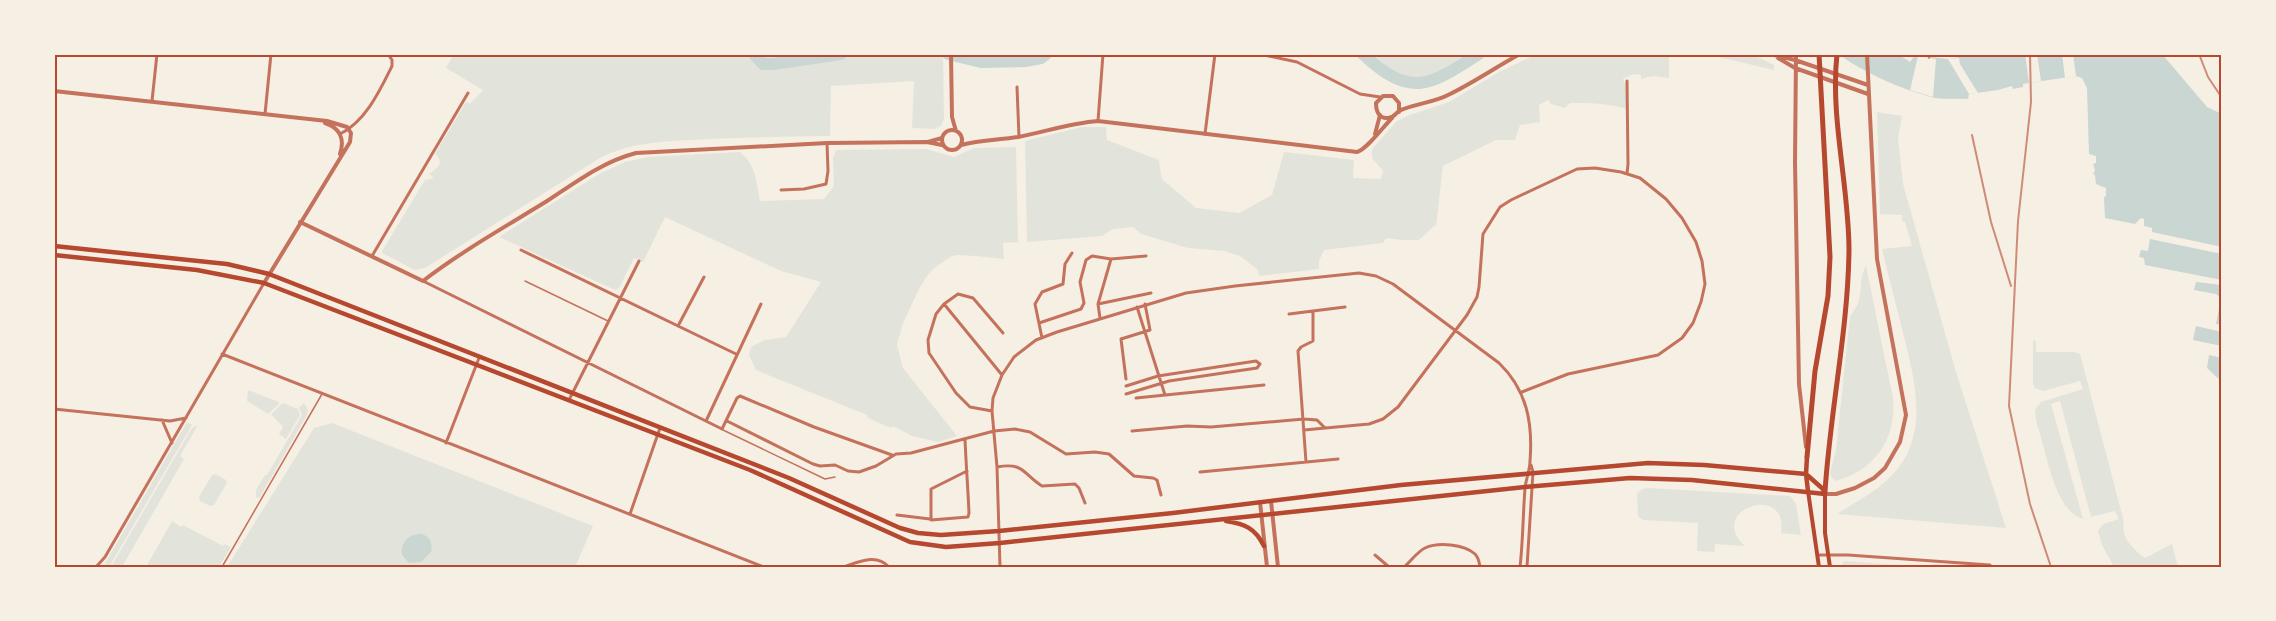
<svg xmlns="http://www.w3.org/2000/svg" width="2276" height="621" font-family="Commissioner,sans-serif">
	<rect width="100%" height="100%" fill="#f6efe4"/>
	<path fill="#e2e4dc" d="M454,54H943L944,119L941,126L934,129L912,128L914,81L831,86L830,136C784,137 737,137 690,140C658,142 629,143 600,158L425,268L415,270L382,253V251L425,180L434,178L429,174C437,169 445,163 435,154L466,102L470,104L483,90L446,68Z
		M1373,54H1470C1430,79 1412,91 1373,54Z
		M1537,54H1669V78L1653,76L1641,79V75L1634,74L1623,79L1626,86V109C1608,103 1589,103 1570,103L1565,108L1551,104L1548,100L1539,105L1540,122L1520,125L1515,140H1496L1443,166L1436,226H1434L1419,240H1401L1386,238L1383,243L1324,250L1319,261V269L1259,276L1258,270L1240,256L1224,251L1188,248L1141,234L1133,227L1113,229L1102,236L1027,242L1025,141L1082,127H1106L1107,140L1159,160L1161,176L1163,180L1196,208L1239,213L1272,195L1284,152L1354,160L1353,178L1381,179L1383,171L1372,158V149L1397,121L1407,116L1449,102L1499,72Z
		M1705,54H1751L1774,65V70Z
		M1877,112L1902,116L1898,138L1903,184L1956,372L2006,528L1837,514C1855,502 1878,491 1893,474C1932,433 1913,373 1901,325C1895,300 1888,275 1882,249L1912,246L1905,222L1902,221V215L1880,214Z
		M1016,147L1018,242L1003,243L1004,259L975,256L957,255L950,257L933,269L927,276L919,289L903,323L897,345L903,368L957,436L938,442L912,436L893,426L891,428L868,418L867,415L756,370L749,355L751,347L765,340L786,337L821,282L781,271L665,217L643,262L634,258L619,288L615,290L499,237L599,174L625,162L648,157L740,152C757,166 756,182 760,201L824,199L834,186L833,157L836,150L926,149L954,157L974,148Z
		M1866,266L1893,398C1897,438 1875,471 1835,481L1832,478L1830,473L1836,450L1850,316C1867,297 1856,283 1866,266Z
		M2033,340L2036,341V352H2074L2080,354L2124,522C2120,537 2134,550 2145,558L2172,544L2178,567H2114L2102,545L2098,531L2103,524L2119,519L2115,511L2091,517L2060,401L2051,404L2083,519C2057,511 2049,465 2042,442C2040,432 2035,421 2035,410L2041,402L2083,389L2080,381L2043,391L2035,388L2033,384Z
		M248,390L279,402V404L268,414L247,401Z
		M283,403L298,409L300,415L286,439L279,434L283,427L271,414Z
		M304,403L308,410L307,415L260,497L256,498V490L265,475H267L302,415L299,408Z
		M187,422L192,425L109,567H103Z
		M332,423L593,526L575,567H227L314,428Z
		M198,425L180,456L184,459L122,567H111L192,428Z
		M216,474L226,480L227,483L214,505L210,506L200,501L199,497L212,475Z
		M1648,488L1790,496L1796,504L1801,535L1781,533C1789,481 1705,510 1745,546L1715,544L1714,552L1697,551L1698,523L1643,520L1638,516L1637,494L1642,489Z
		M172,521L181,527L183,525L223,546L225,544L231,547L219,567H146Z
		M1844,561L1927,567L1933,564L1973,567H1840Z"/>
	<path fill="#c9d6d2" d="M1838,54H1898L1910,62L1915,55L1948,59L1976,54H2162L2207,107L2222,114V247L2152,232V228L2144,226V219L2141,218L2135,224L2105,218L2104,197L2106,196V188L2096,184L2095,175L2093,174L2095,170L2093,164L2096,163V156L2089,154L2087,88L2082,78L2076,76L2029,83L2023,84V87L2013,89L2012,86L1998,90L1969,94L1968,99C1956,98 1942,100 1931,97C1898,88 1865,73 1838,54Z
		M2150,239L2222,254V280L2145,265L2144,258L2139,257L2141,250L2148,251Z
		M2196,282L2222,285V325L2216,324L2221,298L2216,294L2194,290Z
		M2196,326L2222,332V346L2193,340Z
		M2209,355L2222,358V382L2207,368Z
		M421,534C430,536 433,543 431,552L421,562L409,563L402,555C400,543 408,534 421,534Z"/>
	<path fill="#f6efe4" d="M2025,54H2037L2041,81L2029,83Z
		M2062,54H2073L2076,76L2065,78Z
		M1918,56L1936,59L1933,97L1910,90Z
		M1959,58L1960,64L1978,93L1969,94L1948,59Z"/>
	<g fill="none" stroke-linecap="round" stroke-linejoin="round">
		<path stroke="#c9d6d2" stroke-width="12" d="M754,54L763,64H773L841,54
			M948,54L981,62L1025,61L1041,58L1046,54
			M1363,54C1411,99 1429,86 1479,54"/>
		<path stroke="#c5725c" stroke-width="1.5" d="M525,281L608,321
			M723,430L825,479L835,477
			M222,567L322,394"/>
		<path stroke="#c5725c" stroke-width="3" d="M1260,54L1297,62L1360,94L1380,97
			M1017,87L1019,137
			M152,101L157,54
			M265,114L271,54
			M1098,121L1103,54
			M340,134C366,121 380,90 392,66V60L388,54
			M1205,134L1215,54
			M1627,174L1628,164L1627,81
			M781,190L804,189L826,184L828,171L827,143
			M521,250L736,354
			M372,256L468,93
			M423,281L722,429L737,398L740,396L814,427L892,455
			M944,304L1002,375
			M1098,304L1151,293
			M1137,307L1165,395
			M1289,314L1345,307
			M1100,318L1098,304L1111,259L1146,256
			M1039,323L1081,309L1084,303L1080,282L1086,260L1092,256L1111,259
			M678,326L704,277
			M1042,338L1035,304L1042,292L1063,284L1065,264L1072,253
			M222,354L764,567
			M1126,379L1121,339L1150,330L1145,304
			M1126,386L1158,376L1256,361L1260,364L1257,368L1169,381L1126,394
			M1136,398L1264,385
			M569,400L639,261
			M54,409L170,421L186,418
			M992,411L970,407L956,393L929,353L928,340L936,314L944,304L958,294L973,298L1003,333
			M162,420L172,443
			M706,421L761,304
			M727,421L813,464L820,466L835,465L848,471L859,472L876,466L896,454L911,453L994,431L1015,429L1030,432L1066,454L1095,452L1109,454L1134,476L1153,478L1157,480L1161,495
			M1304,430L1369,424L1383,419L1398,407L1467,315L1477,297L1479,287L1483,234L1500,207L1511,200L1577,169L1595,168L1621,172L1640,178L1666,199L1682,218L1696,242L1702,261L1705,284L1701,302L1693,323L1682,338L1658,355L1568,374L1522,392
			M1132,431L1187,426L1211,427L1304,419L1317,420L1325,428
			M965,439C966,464 968,489 969,513L968,517L931,520V489L967,471
			M446,443L479,358
			M1306,462L1298,351L1301,347L1313,341V311
			M997,467C1024,462 1023,474 1042,486L1075,484L1079,488L1085,503
			M1200,472L1338,459
			M630,514L660,428
			M897,515L930,519
			M1375,555L1389,567
			M1818,555H1848L1990,565
			M96,567L105,557L264,283
			M843,567C859,562 876,553 889,567
			M1000,567L997,467L992,411L993,398L1002,375L1014,357L1036,340L1057,332L1186,293L1235,286L1359,273L1376,276L1393,284L1499,363C1527,390 1533,423 1530,461C1530,470 1526,479 1525,488C1523,514 1523,541 1520,567
			M1404,567C1411,561 1417,552 1425,548C1438,542 1464,544 1475,554C1479,558 1479,562 1480,567
			M1527,567L1533,472L1531,465"/>
		<path stroke="#c5725c" stroke-width="4" d="M951,54L952,117L956,131
			M1770,54L1795,60L1868,85
			M1796,54L1795,162L1799,384L1806,447
			M1778,58L1795,68L1868,94
			M54,91L327,121L347,127L351,133L350,142L264,283
			M1399,112V103L1393,96H1383L1376,103C1376,111 1379,119 1388,118C1394,118 1395,114 1399,111C1412,104 1433,103 1448,95C1473,83 1496,67 1520,54
			M325,123C340,128 345,139 340,154
			M942 140a10 10 0 1 1 20 0a10 10 0 1 1-20 0Z
			M1375,134L1380,115
			M928,142L942,138
			M961,145C980,140 999,140 1018,137C1045,132 1070,123 1098,121L1357,152C1367,149 1383,127 1392,118
			M300,222L423,281C462,251 505,227 547,201C576,182 602,162 636,153L827,143L927,142L942,145
			M1825,494H1836L1855,488L1874,478L1885,468L1900,442L1906,415L1877,259L1867,54
			M1271,501L1278,567
			M1260,502L1267,567"/>
		<path stroke="#b5482f" stroke-width="4" d="M1808,491L1819,567
			M1825,494V533L1830,567"/>
		<path stroke="#b5482f" stroke-width="4.5" d="M54,246L227,264L269,274L789,478L900,528L918,533L941,535L999,531L1173,513L1401,485L1648,463L1704,465L1806,474L1823,489L1825,494L1692,480L1630,478L1525,487L1000,543L946,547L910,542L750,470L264,283L197,270L54,255
			M1807,457L1806,474L1808,491
			M1226,521C1245,524 1255,528 1264,546"/>
		<path stroke="#b5482f" stroke-width="5" d="M1807,457L1815,371L1828,296L1830,257L1819,54
			M1825,492C1830,411 1848,331 1849,250C1849,186 1830,118 1837,54"/>
		<path stroke="#cf8b77" stroke-width="2" d="M2030,54L2031,102L2018,221L2009,406L2030,504L2051,567
			M2199,54L2208,77L2222,98
			M1929,58L1930,54
			M1972,135L1991,222L2011,286"/>
	</g>
	<rect width="2276" height="621" fill="none" stroke="#f6efe4" stroke-width="111"/>
	<rect x="56" y="56" width="2164" height="510" fill="none" stroke="#b5482f" stroke-width="2"/>
</svg>
